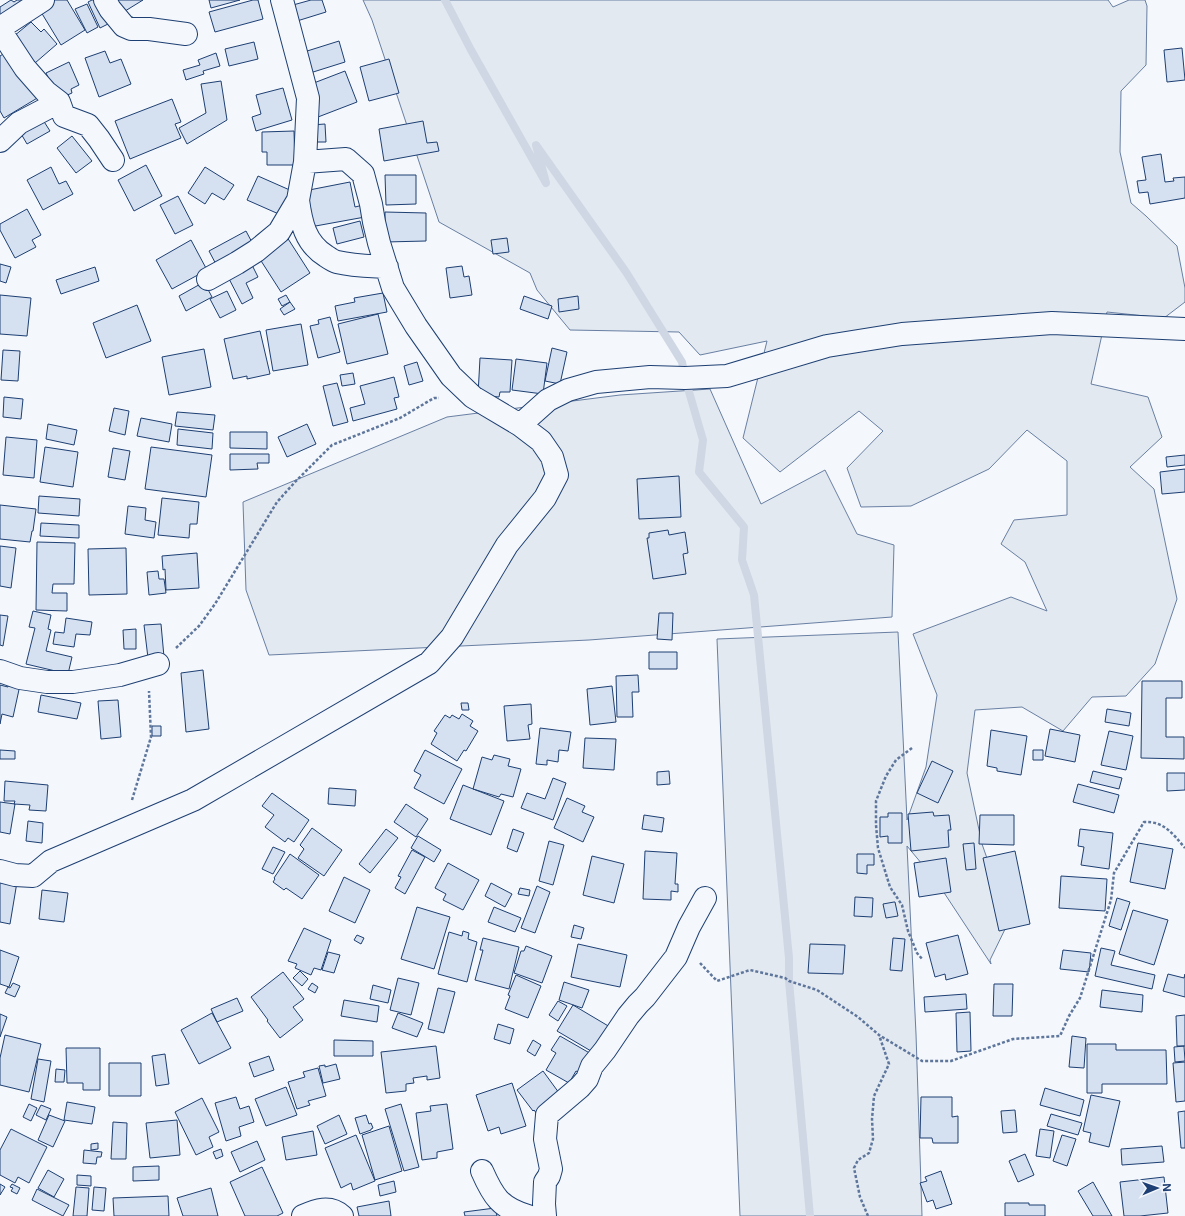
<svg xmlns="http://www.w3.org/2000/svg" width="1185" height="1216" font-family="Inter,sans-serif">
	<rect width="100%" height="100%" fill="#f4f7fb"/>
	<path fill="#e3e9f0" stroke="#687fa3" d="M363,0H1108L1113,7L1129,0H1145L1147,6L1146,65L1121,91L1120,152L1131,203L1146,216L1177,246L1185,288V302L1164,318L1107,312L1091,384L1148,397L1162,437L1130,467L1154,489L1177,599L1155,664L1126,696L1092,697L1063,731L1022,707L975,710L967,773L982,844L1009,921L990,960L991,964L937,882L907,846L916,1034L922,1216H740L717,639L898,632L907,820L926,767L937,695L913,634L1011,597L1047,611L1025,562L1001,544L1014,520L1067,515V461L1027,430L989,469L911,506L861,507L847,468L883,431L859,411L780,472L743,438L767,341L700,355L679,332L570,330L537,290L530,273L439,222L372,20Z
		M710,389L761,504L825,470L857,534L894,545L892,617L589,640L269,655L246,590L243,502L447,417L620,395Z"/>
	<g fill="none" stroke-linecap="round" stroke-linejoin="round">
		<path stroke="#cfd7e4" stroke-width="8" d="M445,0L471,50L546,183L536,145L626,272L682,362L685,378L703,440L699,472L744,527L742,560L754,595L789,958V981L810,1216"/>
	</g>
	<path fill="#d5e0f0" stroke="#1d3f73" d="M11,0L14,2L17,0H31L0,24V7Z
		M49,0H67L85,30L61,45L38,7Z
		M92,0H103L114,21L100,28L88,2Z
		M108,0H143L117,16Z
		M209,0H240L211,8Z
		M253,0H258L263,19L215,32L209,12Z
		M311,0H322L326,12L297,21L293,5Z
		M87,4L98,27L87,33L75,9Z
		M31,22L41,32L44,29L57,44L35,63L8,41Z
		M339,41L345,62L310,73L304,52Z
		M254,42L258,59L229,66L225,49Z
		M1182,48L1185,80L1167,82L1164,50Z
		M11,49L39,97L4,118L0,111V56Z
		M105,51L110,63L121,59L131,84L99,97L85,58Z
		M216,53L220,66L203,71L204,74L186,80L183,70L200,65L198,60Z
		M389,59L399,93L369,101L360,67Z
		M69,62L79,85L71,89L72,93L58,99L46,73Z
		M345,71L357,102L318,117L306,86Z
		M221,81L227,120L187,144L179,128L206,113L201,84Z
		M283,88L292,120L256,131L252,117L261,114L256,95Z
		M172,99L181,122L175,124L181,138L130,159L115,121Z
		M43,120L50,131L27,144L20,132Z
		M423,121L427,143L437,142L439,151L384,161L379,129Z
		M325,124L326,142H311V125Z
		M294,131L295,165H267V152H262V132Z
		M72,136L92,161L76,173L57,148Z
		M1161,154L1165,182L1174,181L1173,178L1185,177V198L1150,204L1148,192L1139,193L1137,181L1146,180L1142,157Z
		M146,165L162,196L134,211L118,180Z
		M51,167L59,184L66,181L73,194L43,210L27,180Z
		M205,167L234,185L224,200L212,193L205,204L188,193Z
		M385,175H416V204L386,205Z
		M258,176L292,191L281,215L247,200Z
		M350,182L355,207L363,205L365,217L310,227L304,191Z
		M178,196L193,225L175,234L160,205Z
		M27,209L41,235L32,240L36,247L15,258L0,230V224Z
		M385,212L426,213V241L385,242Z
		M360,221L364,237L337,244L333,228Z
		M246,231L255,248L218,268L209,251Z
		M285,234L310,273L281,292L256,253Z
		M507,238L509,252L493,254L491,240Z
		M191,240L207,270L172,289L156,260Z
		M250,261L258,277L246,283L253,298L242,304L226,273Z
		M0,264L11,267L6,283L0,281Z
		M462,266L464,277L469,276L472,295L450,298L446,268Z
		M95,267L99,281L61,294L56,280Z
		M204,282L212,297L186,311L179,296Z
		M227,291L236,310L220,318L210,299Z
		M383,293L387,312L338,321L335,306L355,302L354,298Z
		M0,295L31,298L27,336L0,334Z
		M286,295L290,302L282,306L278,299Z
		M524,296L552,306L548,319L520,309Z
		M578,296L579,309L559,312L558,299Z
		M290,302L295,309L284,315L280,309Z
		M137,305L151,341L106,358L93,323Z
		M378,314L388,354L347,364L338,324Z
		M330,317L340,352L318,358L310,326L319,324L318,320Z
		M301,324L308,365L273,371L266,330Z
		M260,331L270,374L247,379V376L233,379L224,339Z
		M552,348L567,352L560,384L545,381Z
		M204,349L211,387L169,395L162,357Z
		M3,350L20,351L18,381L1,380Z
		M480,358L512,360L510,392H500L499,397L478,395Z
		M516,359L547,363L543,394L512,390Z
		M417,362L423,381L409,385L404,366Z
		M353,373L355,384L342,386L340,375Z
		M394,377L399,397L394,398L397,409L353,421L350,408L365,404L360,386Z
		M337,383L348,422L333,426L323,386Z
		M4,397L23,399L21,419L3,417Z
		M114,408L129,411L125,435L109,431Z
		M177,412L215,415L213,430L175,426Z
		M141,418L172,424L169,442L137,436Z
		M48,424L77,430L74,445L46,439Z
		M307,424L316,444L287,457L278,437Z
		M178,429L213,433L212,449L177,445Z
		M230,432H267V449L230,448Z
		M6,437L37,440L34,478L3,475Z
		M45,447L78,452L73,487L40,482Z
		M151,447L212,455L206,497L145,489Z
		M113,448L130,451L125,480L108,477Z
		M230,454H269V463H257L258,469L230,470Z
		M1185,455V465L1167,467L1166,457Z
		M1185,469V492L1162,494L1160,472Z
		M679,476L681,517L639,519L637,479Z
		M39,496L80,499L79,516L38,513Z
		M162,498L199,502L197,524H190L189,538L158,535Z
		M0,505L36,509L33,531H32L30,542L0,539Z
		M128,506L146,508L145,520L156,522L154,538L125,534Z
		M41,523L79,525V538L40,536Z
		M668,530L669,535L685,532L688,553L683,554L686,574L653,579L647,538H649V533Z
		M37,542L75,543L74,584H53L52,593H67V611L36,610Z
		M0,546L16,548L11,588L0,586Z
		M126,548L127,594L89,595L88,549Z
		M197,553L199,588L166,590L165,569L163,570L162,556Z
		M158,571L159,579H164L166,593L149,595L147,572Z
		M33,611L51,615L48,629L51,630L46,651L72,657L68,674L26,664L35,628L29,627Z
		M659,613H673L672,640L657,639Z
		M0,615L8,616L3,646L0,645Z
		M66,618L92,622L90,635L76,634L74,647L53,644L55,632L64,633Z
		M161,624L164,657L148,658L144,625Z
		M136,629V649H124L123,630Z
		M649,652H677V669H649Z
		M203,670L209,729L186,732L181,673Z
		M638,675L639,692H632L633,717H617L616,676Z
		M1142,681H1182V698H1166V737H1184V759L1141,758Z
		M9,682L20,685L13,717L2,714L0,724V685L8,687Z
		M612,686L616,722L590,725L587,689Z
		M41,695L81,703L77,719L38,712Z
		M118,700L121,737L101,739L98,701Z
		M461,703H468L469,710H462Z
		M531,704L532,724L528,725L530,739L507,741L504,706Z
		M1107,709L1131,713L1129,726L1105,722Z
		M462,714L473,721L470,726L478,731L466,751L464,750L457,761L431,744L437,733L434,731L445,715L450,718L452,715L459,719Z
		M152,726H161V736H152Z
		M540,728L571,732L568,751L559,750L558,762L547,760V765L536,764Z
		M1050,729L1080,735L1075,762L1045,756Z
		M991,730L1027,736L1021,775L997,771V768L987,766Z
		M1109,731L1133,736L1126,770L1101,765Z
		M585,738L616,739L614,770L583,768Z
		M0,750L15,751V759H0Z
		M425,750L462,769L444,804L414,788L421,775L414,771Z
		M1033,750H1043V760H1033Z
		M494,755L510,759L508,766L521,769L513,797L501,794L499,797L473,789L482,757L492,760Z
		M932,761L953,771L938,803L917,793Z
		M669,771L670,784L657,785V772Z
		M1093,771L1122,778L1119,789L1090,782Z
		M1167,773H1185V790L1167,791Z
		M553,778L566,783L553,820L521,808L527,793L545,799Z
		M5,781L48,785L46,811L29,810L30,805L14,804L15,801H4Z
		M1078,784L1119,795L1114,813L1073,802Z
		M463,785L504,801L491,835L450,819Z
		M329,788L356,790L355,806L328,804Z
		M272,793L309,820L294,842L288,838L285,842L265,827L274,815L262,806Z
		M567,798L585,806L582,812L594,817L583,842L554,828Z
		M0,802L15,804L10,834L0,832Z
		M406,804L428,819L416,837L394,822Z
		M933,812L934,816L949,815L951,830H948L949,847L911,851L908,814Z
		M888,813H902V843H888V836L880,837V817H888Z
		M644,815L664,818L662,832L642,829Z
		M980,815H1014V845L979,844Z
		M28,821L43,823L42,843L26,841Z
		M312,828L342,850L324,876L298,858L304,849L300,845Z
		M386,829L398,838L370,873L359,864Z
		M513,829L524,833L517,852L507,848Z
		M1080,829L1113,833L1109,869L1081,865L1084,847L1078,846Z
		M418,836L441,850L434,862L411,848Z
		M549,841L564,845L553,885L539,881Z
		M974,843L976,869L966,870L963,844Z
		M1138,843L1173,849L1165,889L1130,882Z
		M273,847L285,852L273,874L262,869Z
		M412,850L425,857L405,894L395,888L401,877L398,876Z
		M645,851L677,853L675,884H678V892L671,891V900L643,899Z
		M1015,851L1030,924L999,931L983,858Z
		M290,854L319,875L302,899L286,888L284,890L273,882L275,879L274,878Z
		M857,854H874V865H867V874L857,873Z
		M592,856L624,864L614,903L583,895Z
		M946,858L951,892L919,897L914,863Z
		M448,863L479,880L463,910L443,900L446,894L435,888Z
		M1061,876L1107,879L1105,911L1059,908Z
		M344,877L370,890L355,923L329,911Z
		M0,879L17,882L10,924L0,922Z
		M491,883L512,894L505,907L485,896Z
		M537,886L550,892L535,933L521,928Z
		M520,888L530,890L529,896L518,894Z
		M42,890L68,893L64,922L39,919Z
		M855,897L873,898L872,917L854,916Z
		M1117,898L1130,902L1121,930L1109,926Z
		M894,902H895L898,916L886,918L883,904Z
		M417,907L450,917L434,969L401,959Z
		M494,907L521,918L515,932L488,922Z
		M1133,910L1168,920L1154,965L1119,954Z
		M574,925L584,928L581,939L571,937Z
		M304,928L331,940L321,970L314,968L311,975L295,968L297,964L288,961Z
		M463,931L469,933L468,939L477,942L467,982L438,974L449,932L462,936Z
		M357,935L364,938L361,944L354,940Z
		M958,935L968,974L946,980L945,974L935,977L926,943Z
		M483,938L519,947L509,989L475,980L483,950H480Z
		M893,938L905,939L902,971L890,970Z
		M578,944L627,955L620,987L571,977Z
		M810,944L845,945L843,974L808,973Z
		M526,946L552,956L542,983L514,973L521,951H524Z
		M1101,948L1115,951L1111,965L1155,975L1152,989L1095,976Z
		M0,950L19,957L9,987L0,984Z
		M1063,950L1091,953L1089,972L1060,969Z
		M328,952L340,955L334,973L322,970Z
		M300,971L308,979L302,986L293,978Z
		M283,972L304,999L293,1007L303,1020L280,1038L267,1021L268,1020L251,997Z
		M1168,974L1184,978L1185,974V997L1163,991Z
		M516,975L541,986L528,1018L505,1009L510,996L508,995Z
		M398,978L419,983L411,1015L390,1010Z
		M564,982L589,990L582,1008L559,1000Z
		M13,983L20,986L15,997L5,993L8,987L10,988Z
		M312,983L318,987L315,993L308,989Z
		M994,984H1013L1012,1016H993Z
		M373,985L391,990L388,1003L370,999Z
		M438,988L455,992L444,1033L428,1029Z
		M1102,990L1143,995L1142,1012L1100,1007Z
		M966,994L967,1009L925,1012L924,997Z
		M237,998L243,1011L217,1022L211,1009Z
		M344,1000L379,1006L377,1022L341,1016Z
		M558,1001L567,1006L558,1021L549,1015Z
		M573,1005L610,1027L599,1046L596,1043L591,1051L557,1031Z
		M970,1012L971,1051L957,1052L956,1013Z
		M212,1013L231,1048L199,1064L181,1030Z
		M398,1013L423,1023L417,1037L392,1028Z
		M0,1014L7,1017L0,1037Z
		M1185,1015V1046H1177L1176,1016Z
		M498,1024L514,1029L510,1044L494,1039Z
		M5,1035L41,1044L29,1092L0,1085V1058Z
		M560,1036L593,1055L582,1074L576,1071L569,1083L546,1070L556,1053L551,1050Z
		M1072,1036L1086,1038L1084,1068L1069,1067Z
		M334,1040L373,1041V1056H334Z
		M533,1040L541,1045L535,1056L527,1051Z
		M1087,1044H1116V1050H1166L1167,1084H1102V1093H1087Z
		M436,1046L440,1078L427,1080V1076L413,1078L414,1083L406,1084V1091L386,1093L381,1052Z
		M1184,1046L1185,1061L1175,1062L1174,1047Z
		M66,1048H100V1090H83V1083H67Z
		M165,1054L169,1084L156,1086L152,1056Z
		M269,1056L274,1070L254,1077L249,1063Z
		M38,1059L51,1061L44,1102L31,1099Z
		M1185,1062V1101L1176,1102L1173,1063Z
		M109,1063H141V1096H109Z
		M336,1064L340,1079L323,1083L319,1066L325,1065V1067Z
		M318,1068L326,1096L308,1101L310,1105L297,1109L288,1082L305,1077L303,1072Z
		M56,1069L65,1070L64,1082H55Z
		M543,1071L562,1097L537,1114L534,1110L533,1111L517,1090Z
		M512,1083L526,1126L501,1134L499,1127L488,1131L476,1095Z
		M286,1087L297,1115L266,1126L255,1099Z
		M1045,1088L1084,1100L1080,1116L1040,1105Z
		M1091,1095L1120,1101L1109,1147L1089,1142L1091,1133L1083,1131Z
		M236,1097L240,1109L249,1106L254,1122L239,1127L241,1136L226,1141L215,1103Z
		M921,1097H952V1117L958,1116V1143H933L932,1138H920Z
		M202,1098L219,1132L209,1137L213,1147L196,1155L175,1112Z
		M67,1102L95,1107L92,1124L64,1120Z
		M29,1104L37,1108L31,1121L23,1117Z
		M401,1104L419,1167L404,1171L385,1109Z
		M447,1104L453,1149L437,1152V1158L422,1160L416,1113L431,1111L430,1106Z
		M41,1105L51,1109L46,1120L36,1115Z
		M1015,1110L1017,1132L1003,1133L1001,1111Z
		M1185,1111V1148H1181L1178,1112Z
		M1051,1114L1082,1123L1078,1135L1047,1126Z
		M49,1115L65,1121L53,1147L38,1140Z
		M339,1115L347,1134L325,1144L317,1126Z
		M366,1115L369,1124L371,1123L373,1128L371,1129V1130L360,1134L355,1118Z
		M177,1120L180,1155L150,1158L146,1123Z
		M113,1122L127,1123L126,1159H111Z
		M389,1126L402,1171L375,1180L362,1135Z
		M11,1129L47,1147L29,1183L18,1177L15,1183L0,1175V1150Z
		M1040,1129L1054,1131L1050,1158L1036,1156Z
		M313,1131L317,1155L286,1160L282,1137Z
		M356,1135L375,1181L353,1190L351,1183L341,1188L325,1148Z
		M1062,1135L1076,1139L1067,1166L1053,1161Z
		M257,1141L265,1160L240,1172L231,1152Z
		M98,1143V1149L91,1150V1144Z
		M1162,1146L1164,1162L1122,1165L1121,1149Z
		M221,1149L223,1156L216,1159L213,1152Z
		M84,1150L102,1152L101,1157H97L96,1164L83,1163Z
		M1025,1154L1034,1175L1018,1182L1009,1161Z
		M159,1166V1180L133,1181V1167Z
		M262,1167L283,1213L277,1216H245L230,1182Z
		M48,1170L64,1179L54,1197L38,1188Z
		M941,1171L952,1204L936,1209L933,1200L927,1202L920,1183L927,1181L925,1177Z
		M77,1175L91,1176V1186L77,1185Z
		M1164,1177L1168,1213L1140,1216H1124L1120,1182Z
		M394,1181L396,1192L380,1196L378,1185Z
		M1093,1182L1112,1216H1093L1078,1191Z
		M0,1184L5,1187L0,1195Z
		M12,1184L20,1188L17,1194L11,1191L13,1188L10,1187Z
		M76,1187L89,1188L87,1216H73Z
		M94,1187L106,1188L104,1211L92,1210Z
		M211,1188L218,1216H183L177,1198Z
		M37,1189L69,1205L63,1216L32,1200Z
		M168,1196L169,1216H114L113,1198Z
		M389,1201L391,1216H359L357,1207Z
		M1005,1203H1029V1205H1045V1216H1005Z
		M495,1208L497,1216H465L464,1212Z"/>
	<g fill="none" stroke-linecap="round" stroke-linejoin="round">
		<g stroke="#1d3f73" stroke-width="24">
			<path id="minor" d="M105,0L110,9L124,26L131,29H149L186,34
				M282,0L308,98L305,162L346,159L363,174L371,204L374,222L379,243L393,288L416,326L451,376L473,397L520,425L548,400L568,390L596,382L650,377L685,378L727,376L827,346L902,334L1052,323L1185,329
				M0,28L43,0
				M0,30L25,68L46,92L59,102L64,116L88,125L99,139L113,160
				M0,141L19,123L59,102
				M298,200C301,222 305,243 326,256C329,258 333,261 337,262C353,266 370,266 387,267
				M208,279L237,263L256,251L279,232L298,200L305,162
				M0,671L20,678L47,682H73L120,675L158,664
				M0,871L15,875L33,876L51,861L193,800L429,663L452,637L507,545L545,498L557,475L552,457L541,441L520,425
				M482,1171C493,1196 500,1208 528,1216
				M303,1216C316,1210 330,1205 342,1216
				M545,1216L544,1204L545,1182L549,1176L551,1169L545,1139L547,1115L580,1087L587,1079L592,1066L605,1050L628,1016L638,1004L645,997L676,957L689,927L705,898"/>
		</g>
		<path stroke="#5e769c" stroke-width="2.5" stroke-dasharray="3 2" stroke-linecap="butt" d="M176,648L199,626L215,604L277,502L296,481L332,445L400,418L434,398H439
			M912,748L896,760L886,776L876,801V825L878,848L890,887L902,905L908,931L917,953L923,960
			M132,800L151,737L149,691
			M700,963L717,981L750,970L785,978L789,981L817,990L858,1017L879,1035L922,1061H951L1013,1039L1060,1036L1069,1016L1080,998L1111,900L1114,873L1144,822C1164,821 1173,834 1185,848
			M868,1216L860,1197L854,1168L858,1160L869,1153L873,1139L872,1119L874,1096L889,1064L879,1035"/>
		<use href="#minor" stroke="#f4f7fb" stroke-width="22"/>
	</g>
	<g transform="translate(1157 1188) rotate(88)" stroke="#f4f7fb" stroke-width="3" paint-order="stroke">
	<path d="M0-3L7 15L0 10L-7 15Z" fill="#1d3f73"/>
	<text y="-6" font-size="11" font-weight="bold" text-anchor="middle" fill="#1d3f73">N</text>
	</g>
</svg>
